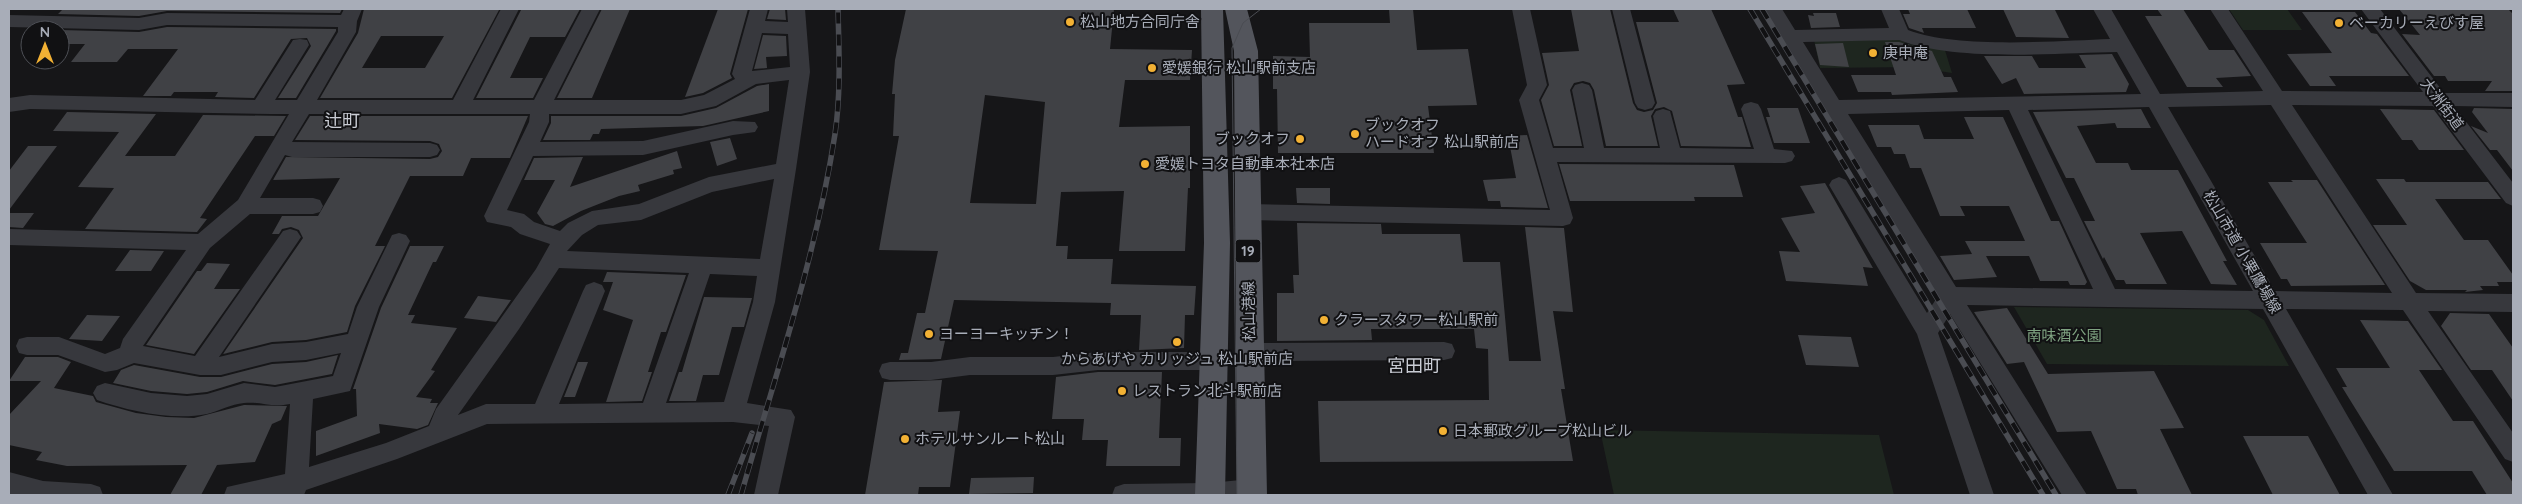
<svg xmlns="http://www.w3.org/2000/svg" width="2522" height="504" font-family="Quicksand,'Noto Sans JP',sans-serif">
	<rect width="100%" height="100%" fill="#161618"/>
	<path fill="#1e261f" d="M2229,9H2287L2302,30H2243Z
		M1897,39L1909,44L1944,47L1952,73L1914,67L1820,68L1814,40Z
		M2014,307L2248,310L2264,320L2289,366L2047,364Z
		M1600,430L1879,435L1894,495H1614Z"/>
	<path fill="#404145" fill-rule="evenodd" d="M63,9H342L340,13L167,11L139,16L58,14Z
		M364,9L428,10H499L452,98H320L358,33ZM381,36H444L425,68H362Z
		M524,9H580L565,37H530L510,78H543L533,98H476L521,10Z
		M602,9H630L592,98H557Z
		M718,9H748L730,74L732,78L703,93L685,97Z
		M770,9H785L786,20L767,19Z
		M906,9H1114L1110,49L1192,50L1190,80H1125L1119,127L1190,126V188H1188L1185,251H1119L1124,191L1061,192L1056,246H1068L1067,259H1113L1111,284L1196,286L1194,315H1185L1184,348L1139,350L1141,315H1110L1111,303L954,300L941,359L899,360L901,353H908L917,313H925L938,251L879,250L899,136H893L895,94H892L895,60ZM985,95L1045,102L1036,204L970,203Z
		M1389,9H1413L1417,50L1468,49L1477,105L1428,106L1434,153H1278L1277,89H1273V56L1310,57L1309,23H1390Z
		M1571,9H1610L1633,103L1637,110L1644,112L1653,110L1657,103L1636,22H1679L1673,9H1711L1745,84L1727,85L1738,117H1742L1751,147L1681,146L1672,111L1664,107L1655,109L1651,116L1658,146H1606L1594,90L1590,83L1583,81L1574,83L1570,90L1582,146H1554L1541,100L1549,85L1542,53L1579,51Z
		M1908,9H1967L1976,28H1922L1924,33L1909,28L1903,14H1910Z
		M2003,9L2055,10L2069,38L2016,37Z
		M2157,9H2183L2209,50H2234L2251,76L2216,78L2223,87H2187L2145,16H2162Z
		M2399,9H2508L2513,14V91H2485L2492,81H2448L2445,76H2434L2402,34L2420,35Z
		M2302,12H2355L2371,33L2377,34L2409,76H2329L2336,86H2310L2287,54L2332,53Z
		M1813,13H1836L1840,27L1811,28L1808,15L1814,16Z
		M167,27L336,29V31L296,98H278L311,46L307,38L291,39L254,98L215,97L218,92H174L171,96H143L178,49H128L117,62H71L85,44H60V30L139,32Z
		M763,35L786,36L787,56L766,57L767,68L754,69Z
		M1885,42H1899L1932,51L1944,77H1951L1958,92L1892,95L1891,92H1858L1851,75H1896Z
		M1843,43L1849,67L1820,65L1815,44Z
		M2112,54L2129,84L2126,92L2024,94L2016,78L2002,84L1984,56H2032L2039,68H2086L2079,55Z
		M769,84V111L703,126L601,129L599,134H593L590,140H543L551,123V116H681L716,108L757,86Z
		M1767,108H1798L1810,143H1774L1766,117H1770Z
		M2474,108L2513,109V171L2497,150H2490L2471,126L2488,133L2472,112Z
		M2141,109L2151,128H2117L2115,123L2077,126L2096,163H2128L2131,170H2178L2227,261H2223L2237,285L2211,284L2182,231L2140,233L2167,284H2126L2124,280H2116L2104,257L2103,259L2084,221H2095L2074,178H2066L2033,112Z
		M2380,109L2434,110L2464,150H2419L2412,140H2402Z
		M67,112L156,114L125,156H175L203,115L286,116L274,136H255L200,218L207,219L197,232L85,229L114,188L78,187L119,132L53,131Z
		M310,116H528L510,158H471L463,176H410L375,246H385L355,306L347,332L306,340L272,342L223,354L303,238L299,230L291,227L282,229L279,234H272L282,216H318L340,178L273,180L286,157L430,159L438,157L442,151L439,144L430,141L295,140Z
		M1964,117H2003L2051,221H2059L2087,282L2085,285H2070L2068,281H2040L2029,256H1986L1997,277L1954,280L1940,256L1972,254L1965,241H2025L2009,206H1960L1965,216H1940L1921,168H1910L1905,154H1894L1891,147H1877L1868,125H1919L1924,139H1974Z
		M1527,135L1548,208L1506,207H1501L1500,201H1488L1483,180L1516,178L1508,136Z
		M730,138L737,159L717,166L710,142Z
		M28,146H57L9,210V171Z
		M677,151L682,168L673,170L674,174L638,185L640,191L619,196L581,211L553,226L545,224L537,213L555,180H524L534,158L583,157L570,187Z
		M1559,164L1734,165L1743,197H1694L1695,201H1570Z
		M2376,179H2404L2406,182H2488L2501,199H2435L2464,240H2488L2513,275V282H2497L2499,286H2480L2483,290L2465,292L2467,290H2426L2410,281L2373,225H2407Z
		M2291,180H2317L2385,285L2291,286L2287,279H2281L2260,243H2307L2268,182H2293Z
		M1825,183L1873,268L1863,267L1868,286L1786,281L1779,251L1800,252L1781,218L1815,213L1800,186Z
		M1296,188H1330V204L1297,203Z
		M9,213H34L23,228L9,227Z
		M1297,223L1381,224L1382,234H1460L1463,262H1500L1509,361H1541L1525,227L1564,228L1573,312L1553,311L1565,389H1561L1573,461L1320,462L1318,401L1489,400L1488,349L1476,348L1474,329H1371L1372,340L1277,341V293H1294L1293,275H1299Z
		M410,246H444L436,262H433L408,315H415L411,323L457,328L431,370L435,371L416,397L432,399L430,403H438L428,425L417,429L379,424L380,433L316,456V431L357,416L356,389H353L381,308Z
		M130,250L164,251L151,271H115Z
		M207,263L230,264L214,289H240L194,354L146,345L197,271H201Z
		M607,272L686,275L666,332H661L648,372H652L642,401L606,402L633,320L603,310L613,282H603Z
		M478,296L511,300L496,322L464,318Z
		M704,297L752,298L744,327H732L719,375H703L696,401H669L679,372H682Z
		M2007,308L2048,374L2154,371L2184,428L2160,429L2192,495H2138L2136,489H2117L2091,431L2057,432L2024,362L2007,364L1974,312Z
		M2450,313L2489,314L2513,348V401L2492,370H2471L2441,326Z
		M87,315L120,316L102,341L69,339Z
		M2360,320L2408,321L2442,370H2419L2453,421H2473L2513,483V495H2487L2472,471H2394L2342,387H2347L2336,368H2390Z
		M1798,335L1851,337L1859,367L1806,365Z
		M338,355L332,374L275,385L243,381L207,392L187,394L151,391L113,383L121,370L134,365L200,377H221L272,364L306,362Z
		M25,357H58L71,362L54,388L93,396L96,402L136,413L166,417L194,418L244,405L287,406L281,420L272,424L255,462L217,465L201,495H170L187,465L67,466L36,460L42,452L9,445V415L41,381H9Z
		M578,362H588L575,397H564Z
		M1098,372H1162L1159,438H1181L1180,466H1106L1108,440H1082L1084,419H1052L1056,377Z
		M942,380L938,412L960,411L950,487H919L918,495H865L884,382Z
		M2243,436H2308L2340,495H2273Z
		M1034,477L1033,493L969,494L971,478Z"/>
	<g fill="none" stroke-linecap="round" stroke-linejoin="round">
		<path fill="#37383d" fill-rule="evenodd" d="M344,9H362L357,21L356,32L317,100H453L501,9H519L473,100H534L582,9H600L554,100H681L704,95L735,79L732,74L750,9H768L765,21L788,22L787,9H805L810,72L796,169L775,302L747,403L791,410L795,417L778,495H754L769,426L733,422L487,424L397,459L306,490L304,495H224L227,487L285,474L290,404C270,408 260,401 244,403C231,404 219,411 207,414C173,421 129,411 97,400L93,393L97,386L105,383L151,393L187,396L207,394L244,383L275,387L333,376L341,353L306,360L272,362L221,375H200L134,363L117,370L105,372L58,355H27L19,353L16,346L19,339L27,337H59L105,354L120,348L123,339L186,250L9,245V229L198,234L238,200L289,114C203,114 117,110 30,109L9,112V98L30,95L255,100L293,40L300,39L307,40L309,45L275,100H297L338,32V27L167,25L139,30L9,27V15L139,18L167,13L341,15ZM762,33L788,34L790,67L752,71ZM789,80L776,164L709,177L639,204L592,211L568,223L560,231L534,222L524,214L507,210L533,156L643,155L733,135L755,132L758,127L755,122L733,121L643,141L540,142L549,122V114H681L716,106L756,84ZM309,114H530L529,122L484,216L487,222L511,227L520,234L550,244L536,269L436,409L429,426L386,443L309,467L313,399L350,391L379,307L410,241L406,235L399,233L392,235L357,307L348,334L306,342L272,344L219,357L297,243L301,237L297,231L290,229L283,231L195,356L143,346L210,248L250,214H313L320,212L323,206L320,200L313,198H260L285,155L292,157H430L437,155L440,150L437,145L430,143L292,142ZM774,179L760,259L567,251L582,235L598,225L641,220L712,192ZM559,268L689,273L643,403L559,404L605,291L602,285L594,282L586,285L583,291L535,404H486L458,415L519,329ZM710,274L757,276L753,302L724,402L666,403Z
			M1512,9H1530L1547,85L1539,100L1553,148H1584L1572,90L1575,85L1582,83L1589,85L1592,90L1604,148H1660L1653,116L1656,111L1663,109L1670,111L1680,148L1754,149L1741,109L1744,104L1751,102L1758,104L1761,109L1774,149L1792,151L1795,156L1792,161L1785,163L1557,162L1573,218L1570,224L1563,226L1248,220L1241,218L1238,212L1241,206L1248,204L1550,210L1519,100L1527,85Z
			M1612,9H1630L1655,103L1652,108L1645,110L1638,108L1635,103Z
			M1764,9H1782L1795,30L1889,28L1881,9H1899L1908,30C1957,49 2056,41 2110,39L2093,9H2111L2160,94L2263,91L2210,9H2228L2282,91L2423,92L2361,9H2380L2444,93H2513V107L2454,106L2513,183V206L2506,203L2433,106L2292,105L2416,293L2513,294V312L2428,311L2513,433V462L2505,459L2403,310L2286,309L2393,495H2368L2263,309L1967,305L2087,495H2062L1950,314L1938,333L1994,495H1970L1917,334L1829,185L1832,180L1839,177L1846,180L1927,313L1938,296ZM1899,40C1955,62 2056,53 2117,52L2141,94L1839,100L1803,42ZM2271,105L2392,293L2275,291L2168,107ZM2149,107L2253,291L2115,289L2028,110ZM2009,110L2093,289L1956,287L1848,114Z
			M1444,342L1452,344L1455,351L1452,358L1444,360L1250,361L1242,359L1239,352L1242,345L1250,343Z
			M1098,352H1215L1223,354L1226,361L1223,368L1215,370H1098L1053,375H970L931,380H890L882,378L879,371L882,364L890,362H931L970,357H1053Z
			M9,472L43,481L91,484L100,487L103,495H15L9,494Z
			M1251,479L1260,482L1263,490L1261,495H1112L1115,487L1124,484L1210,483Z"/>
		<path fill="#53555c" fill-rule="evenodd" d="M1201,9H1223L1230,243L1225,495H1195L1204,243Z
			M1225,9H1247L1258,51L1267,495H1237L1234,51Z"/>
		<path stroke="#4a4c52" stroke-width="1" d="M1237,495L1232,48L1243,23L1261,9"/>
		<g stroke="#4a4c52" stroke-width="5.5">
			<path id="rail" d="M1750,9L2043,495
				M1762,9L2056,495
				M728,495L752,433
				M741,495C775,376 816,257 835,134C841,93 839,51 838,9"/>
		</g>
		<use href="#rail" stroke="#111113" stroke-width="4" stroke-dasharray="11" stroke-linecap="butt"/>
	</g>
	<g fill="#f2b134" stroke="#111113" stroke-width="2">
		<circle cx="1070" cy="22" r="5"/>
		<circle cx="2339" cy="23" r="5"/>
		<circle cx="1873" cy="53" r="5"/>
		<circle cx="1152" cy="68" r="5"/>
		<circle cx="1355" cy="134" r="5"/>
		<circle cx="1300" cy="139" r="5"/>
		<circle cx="1145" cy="164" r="5"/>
		<circle cx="1324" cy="320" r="5"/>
		<circle cx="929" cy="334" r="5"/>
		<circle cx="1177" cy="342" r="5"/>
		<circle cx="1122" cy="391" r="5"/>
		<circle cx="1443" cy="431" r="5"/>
		<circle cx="905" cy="439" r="5"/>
	</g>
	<g text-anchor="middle" stroke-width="4" stroke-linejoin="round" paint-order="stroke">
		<rect fill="#111113" stroke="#7b7e86" stroke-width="1" x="1235.5" y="239.5" width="25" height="23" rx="4"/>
		<g font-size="14" font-weight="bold" fill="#a8adb8">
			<text x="1248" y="256">19</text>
		</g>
		<g font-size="15" fill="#a8adb8" stroke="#111113" text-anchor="start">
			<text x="1080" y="27">松山地方合同庁舎</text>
			<text x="2349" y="28">ベーカリーえびす屋</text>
			<text x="1883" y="58">庚申庵</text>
			<text x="1162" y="73">愛媛銀行 松山駅前支店</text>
			<text x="1365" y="130">ブックオフ<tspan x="1365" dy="17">ハードオフ 松山駅前店</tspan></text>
			<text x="1290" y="144" text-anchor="end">ブックオフ</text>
			<text x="1155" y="169">愛媛トヨタ自動車本社本店</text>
			<text x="1334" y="325">クラースタワー松山駅前</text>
			<text x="939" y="339">ヨーヨーキッチン！</text>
			<text x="1177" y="364" text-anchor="middle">からあげや カリッジュ 松山駅前店</text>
			<text x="1132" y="396">レストラン北斗駅前店</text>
			<text x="1453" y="436">日本郵政グループ松山ビル</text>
			<text x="915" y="444">ホテルサンルート松山</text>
		</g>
		<g font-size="15" fill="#a8adb8" stroke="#111113">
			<text transform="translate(2442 104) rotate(53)" y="5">大洲街道</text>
			<text transform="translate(2242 252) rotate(60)" y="5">松山市道 小栗鷹場線</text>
			<text transform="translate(1249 311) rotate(-91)" y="5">松山港線</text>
		</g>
		<g font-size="15" fill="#7fa381" stroke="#111113">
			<text x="2064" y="341">南味酒公園</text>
		</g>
		<g font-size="18" fill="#c9ccd4" stroke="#111113">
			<text x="342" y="127">辻町</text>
			<text x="1414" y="372">宮田町</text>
		</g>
	</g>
	<rect width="2522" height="504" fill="none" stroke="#a8adb8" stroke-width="20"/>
	<g transform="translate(45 45)"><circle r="24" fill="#111113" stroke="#4d4f55"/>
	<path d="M0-4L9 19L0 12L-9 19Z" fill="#f2b134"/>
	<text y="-8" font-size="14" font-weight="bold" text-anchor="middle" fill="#a8adb8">N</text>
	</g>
</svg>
